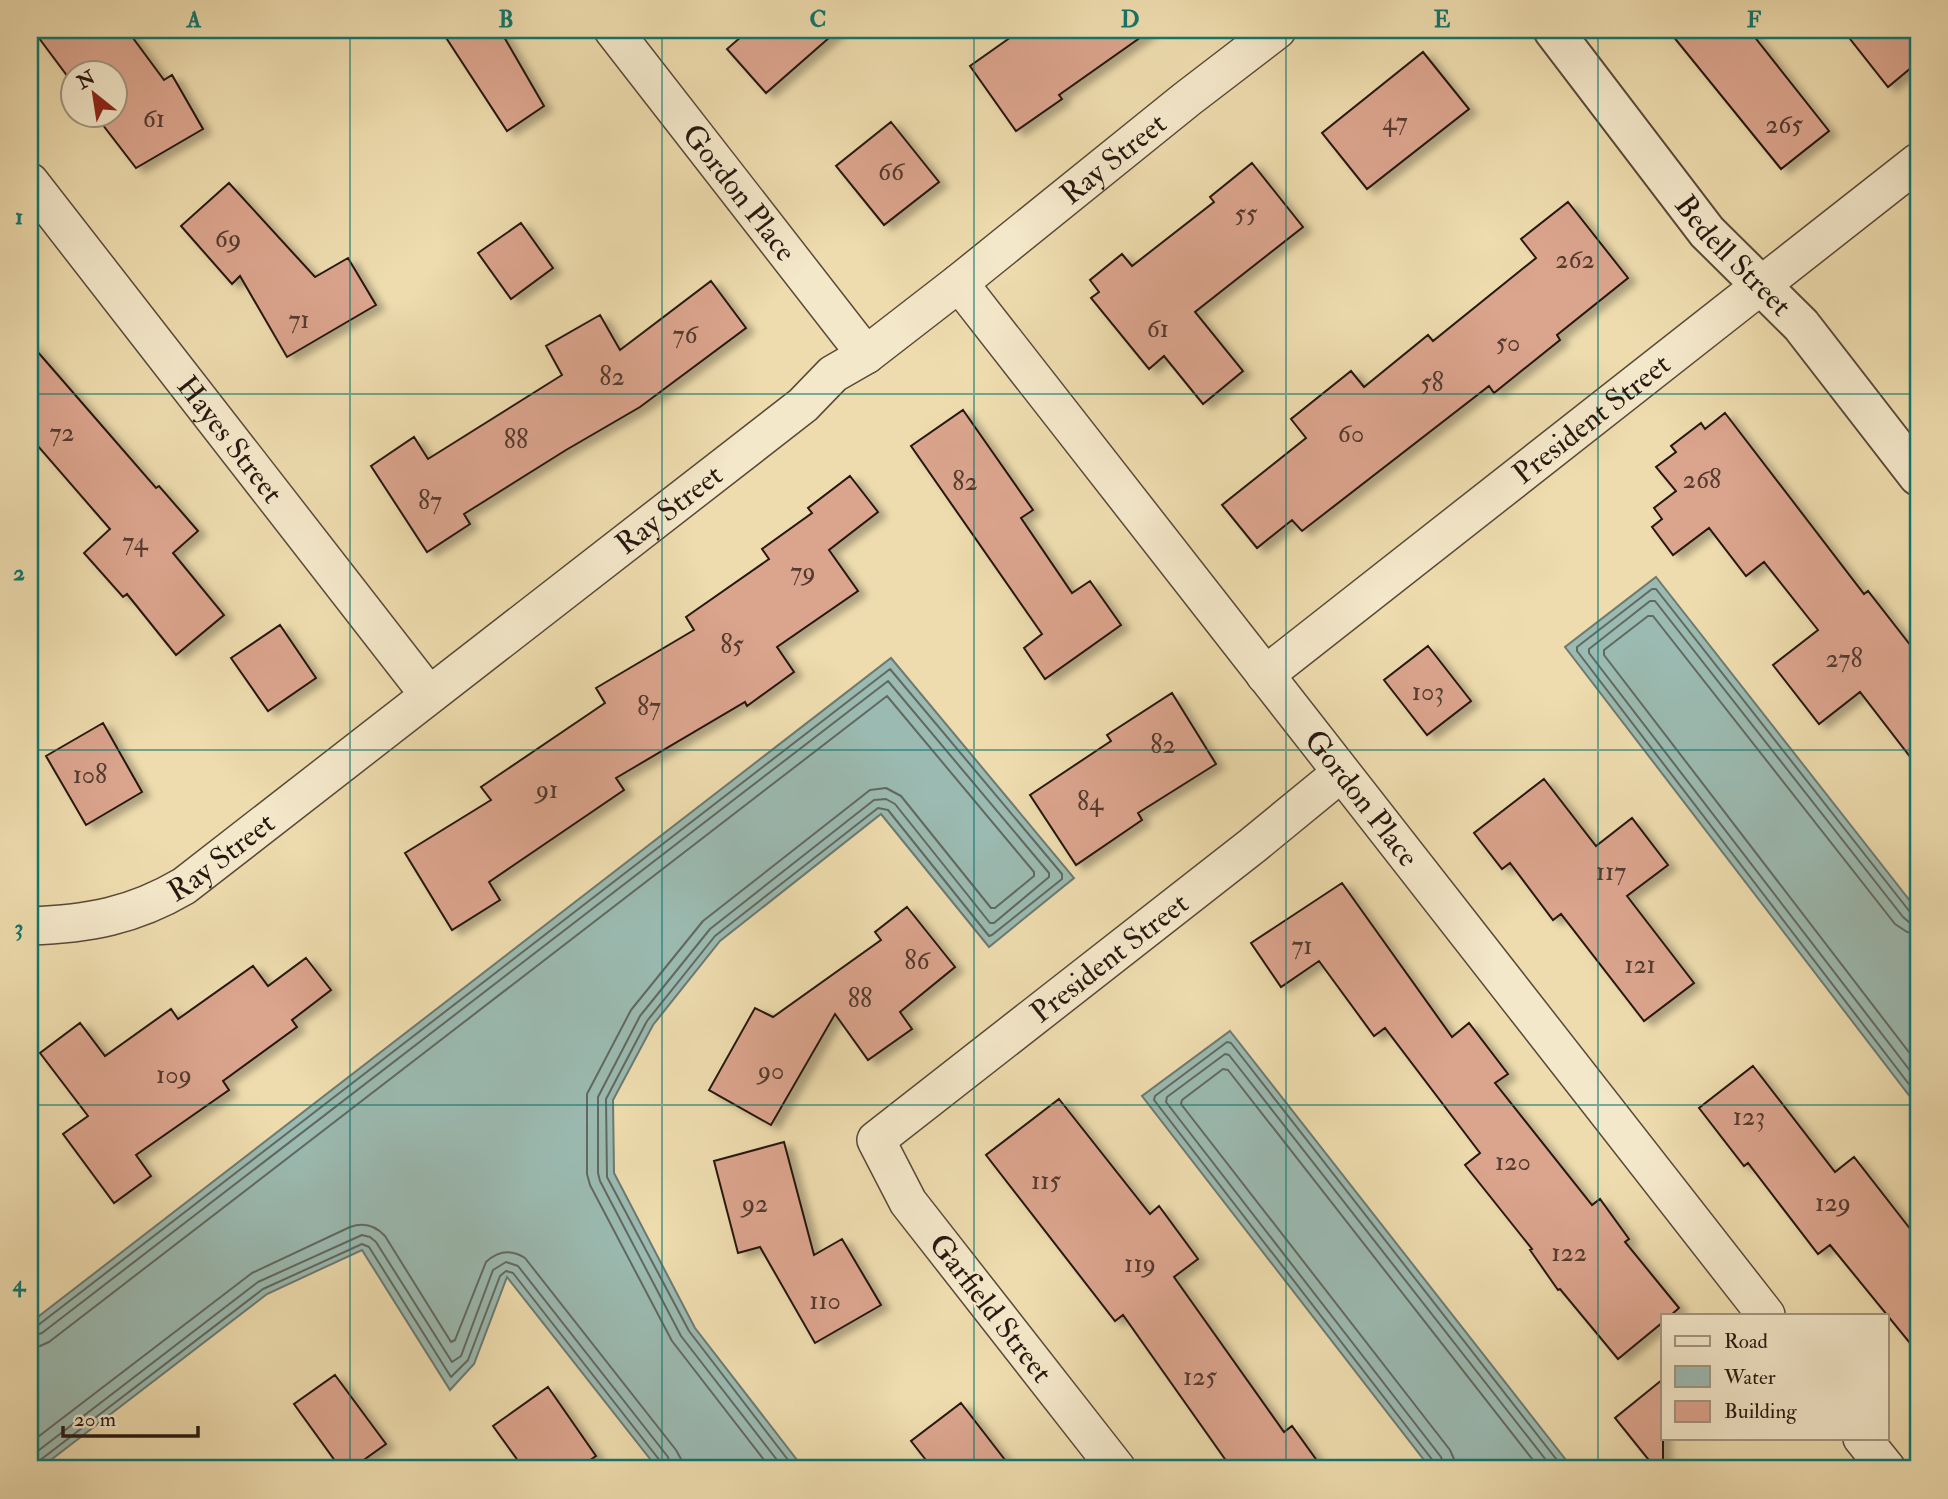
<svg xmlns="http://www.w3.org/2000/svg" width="1948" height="1499" font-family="'IM FELL Double Pica',serif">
	<defs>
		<filter id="shadow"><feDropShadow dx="8" dy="4.5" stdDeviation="3.5" flood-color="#0004"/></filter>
	</defs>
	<rect width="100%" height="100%" fill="#eedcae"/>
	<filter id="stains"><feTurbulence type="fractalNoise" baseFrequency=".00286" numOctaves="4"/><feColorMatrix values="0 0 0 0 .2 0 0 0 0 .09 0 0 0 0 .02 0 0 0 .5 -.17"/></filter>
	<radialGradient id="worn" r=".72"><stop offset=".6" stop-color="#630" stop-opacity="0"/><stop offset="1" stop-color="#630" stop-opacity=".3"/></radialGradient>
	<path fill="#9bbab1" stroke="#6d7971" stroke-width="2" d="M1656,577L1918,911V1107L1565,647Z
		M891,658L1074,878L989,947L881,814L720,941L653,1025L613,1100L614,1173L695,1328L804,1469H658L507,1277L474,1364L450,1390L362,1250L267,1294L39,1469H30V1323Z
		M1230,1031L1573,1469H1431L1142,1096Z"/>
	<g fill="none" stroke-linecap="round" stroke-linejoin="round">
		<path stroke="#616960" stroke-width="2" d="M1918,915L1910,912L1656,589H1652L1577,647V651L1918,1096
			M1918,924L1910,923L1903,917L1655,601H1650L1589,649V653L1918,1081
			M1918,934L1907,932L1895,924L1653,616H1648L1604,650V655L1918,1064
			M30,1328L37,1326L890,669L1062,874V879L992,935L989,936L888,810L878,808L715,936L647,1021L606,1099L607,1177L689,1331L795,1469
			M30,1337L42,1333L888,681L1049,873V877L994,923H990L895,804L886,799L874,800L710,929L640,1016L598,1097V1173L600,1181L681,1336L784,1469
			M30,1347L40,1346L49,1342L887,696L1034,872V876L995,908H991L901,796L886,788L870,790L703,921L631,1010L587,1094V1174L590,1185L672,1341L771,1469
			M30,1443L252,1273L350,1227C364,1222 375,1225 385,1236L451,1342L455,1340L486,1262C498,1251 511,1249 525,1258L676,1450L681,1459L682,1469
			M30,1457L258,1282L362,1235L370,1237L376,1242L452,1362L461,1356L493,1270L506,1262L518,1266L668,1457L671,1469
			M35,1469L39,1461L263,1289L362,1244L369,1247L451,1377L468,1360L500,1276L506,1271L513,1273L661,1462L663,1469
			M1436,1469L1434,1462L1154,1100L1155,1096L1227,1042L1231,1043L1564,1469
			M1445,1469L1441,1457L1166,1102L1167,1097L1225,1054L1229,1055L1553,1469
			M1456,1469L1454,1459L1450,1450L1181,1104L1182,1100L1223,1069L1228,1070L1540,1469"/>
	</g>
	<path fill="#dba48d" stroke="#271810" stroke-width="2" filter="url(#shadow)" d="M33,30H127L164,80L172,75L203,129L136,168L96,116H116V74H74V85Z
		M441,30H500L544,106L507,131Z
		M749,30H838L766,93L727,49Z
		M1021,30H1151L1059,95L1062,99L1016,131L970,66Z
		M1668,30H1749L1829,131L1781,169Z
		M1843,30H1918V62L1888,87Z
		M1423,52L1469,109L1367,189L1322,133Z
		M891,122L939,182L884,225L836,166Z
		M1252,163L1303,227L1195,312L1243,371L1203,404L1164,356L1149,369L1091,298L1099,292L1090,280L1122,254L1132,266L1214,202L1210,197Z
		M229,183L315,277L348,258L376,305L287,357L240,276L232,284L181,226Z
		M1568,202L1628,278L1557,335L1560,340L1494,393L1489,386L1302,531L1292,520L1257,548L1222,505L1306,438L1291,419L1351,371L1364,387L1428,335L1433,341L1536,258L1521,239Z
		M521,223L553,268L511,299L478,253Z
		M711,281L746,328L640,407L566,450L464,514L470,524L427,552L371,466L414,437L428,459L562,375L546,346L600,315L620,350Z
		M30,343L156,488L159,486L198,531L173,553L224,615L176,655L127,594L123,597L84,553L110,529L30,437Z
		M963,410L1033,510L1021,518L1072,593L1090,581L1121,625L1045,679L1024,648L1042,634L911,446Z
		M1725,413L1864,594L1868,591L1918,655V767L1860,692L1819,724L1773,665L1818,630L1764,562L1746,576L1709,528L1673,555L1652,527L1662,519L1654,508L1676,491L1656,467L1676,452L1671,446L1701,423L1705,429Z
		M850,476L878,512L829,550L858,591L777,647L794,672L747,706L745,702L616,778L624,790L489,882L500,900L452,930L405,853L491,800L481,787L605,703L596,688L694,630L686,617L769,559L762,549L812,513L808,508Z
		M280,625L316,678L268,711L231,658Z
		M1428,646L1471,701L1427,735L1384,680Z
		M1172,693L1216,764L1138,813L1142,820L1076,865L1030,795L1111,741L1107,735Z
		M103,723L142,792L86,825L46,756Z
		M1544,779L1596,846L1632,818L1668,865L1627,896L1694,983L1644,1021L1561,914L1553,920L1510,863L1502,869L1474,833Z
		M1342,883L1452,1037L1469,1023L1508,1074L1495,1083L1592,1205L1600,1199L1629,1239L1625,1242L1679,1308L1671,1315H1663V1322L1618,1359L1560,1289L1558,1290L1530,1250L1532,1249L1465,1165L1480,1153L1385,1028L1374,1036L1319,961L1281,987L1251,943Z
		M907,907L955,967L900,1012L912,1029L868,1060L835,1014L771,1125L709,1090L755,1008L773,1017L881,940L875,932Z
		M306,958L331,990L292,1020L297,1027L223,1081L229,1090L136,1155L151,1176L114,1203L63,1134L88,1116L40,1053L80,1023L105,1056L171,1009L178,1019L253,966L268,986Z
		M1753,1066L1835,1172L1854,1157L1918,1239V1353L1830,1245L1818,1254L1748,1163L1744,1166L1699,1108Z
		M1059,1099L1150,1214L1159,1206L1198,1259L1174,1277L1284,1432L1292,1426L1323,1469H1232L1123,1315L1115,1321L986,1155Z
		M784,1142L814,1255L842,1239L881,1305L815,1343L760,1247L738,1253L714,1161Z
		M335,1375L386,1444L351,1469H341L294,1404Z
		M1663,1379V1469H1656L1615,1418Z
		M548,1387L596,1456L577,1469H524L493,1426Z
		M961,1403L1012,1469H933L911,1441Z"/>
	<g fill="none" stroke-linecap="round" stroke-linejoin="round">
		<g stroke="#594938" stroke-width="40">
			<g id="minor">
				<path id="s1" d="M613,30L866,355"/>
				<path id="s2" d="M30,182L429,695"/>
				<path id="s3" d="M959,283L1766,1315"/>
				<path id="s4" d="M1265,675L1918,162"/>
				<path id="s5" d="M30,926C88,924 133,916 184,886L803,405L833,374L866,355L959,283L1187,99L1277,30"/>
				<path d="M1862,1438L1887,1469"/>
				<path id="s6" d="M1117,1469L908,1202L876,1140L1252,846L1341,773"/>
			</g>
		</g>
		<g stroke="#594938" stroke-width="42">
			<g id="tertiary">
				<path id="s7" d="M1553,30L1707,232L1801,325L1918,476"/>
			</g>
		</g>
		<use href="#minor" stroke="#f4e8ca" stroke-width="37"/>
		<use href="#tertiary" stroke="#f4e8ca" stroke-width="38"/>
	</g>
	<path fill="none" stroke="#0f766e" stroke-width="2" stroke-opacity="0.55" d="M350,30V1469M662,30V1469M974,30V1469M1286,30V1469M1598,30V1469M30,394H1918M30,750H1918M30,1105H1918"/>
	<g text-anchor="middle" stroke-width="5" stroke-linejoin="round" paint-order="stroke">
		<g font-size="26" fill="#543b2f">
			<text x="154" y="127">61</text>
			<text x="1395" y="130">47</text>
			<text x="1784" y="133">265</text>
			<text x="891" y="180">66</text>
			<text x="1246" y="222">55</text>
			<text x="228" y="247">69</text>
			<text x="1575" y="268">262</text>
			<text x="299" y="328">71</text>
			<text x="1158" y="337">61</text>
			<text x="685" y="343">76</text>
			<text x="1508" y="351">50</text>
			<text x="612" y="385">82</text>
			<text x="1432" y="391">58</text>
			<text x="62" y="441">72</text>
			<text x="1351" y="442">60</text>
			<text x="516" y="448">88</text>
			<text x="1702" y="488">268</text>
			<text x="965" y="490">82</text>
			<text x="430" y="509">87</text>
			<text x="135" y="550">74</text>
			<text x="803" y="580">79</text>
			<text x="732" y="653">85</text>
			<text x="1844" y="667">278</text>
			<text x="1428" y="700">103</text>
			<text x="649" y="715">87</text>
			<text x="1163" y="753">82</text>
			<text x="90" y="783">108</text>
			<text x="547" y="798">91</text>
			<text x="1090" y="810">84</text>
			<text x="1611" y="880">117</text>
			<text x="1302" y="954">71</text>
			<text x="917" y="969">86</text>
			<text x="1640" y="973">121</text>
			<text x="860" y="1007">88</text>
			<text x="771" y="1079">90</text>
			<text x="174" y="1083">109</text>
			<text x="1749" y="1125">123</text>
			<text x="1513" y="1170">120</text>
			<text x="1046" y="1189">115</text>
			<text x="1833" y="1211">129</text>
			<text x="755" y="1212">92</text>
			<text x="1569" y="1261">122</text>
			<text x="1140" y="1272">119</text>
			<text x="825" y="1309">110</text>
			<text x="1200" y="1385">125</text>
		</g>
		<g font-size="30" fill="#271810" stroke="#f4e8ca">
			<text dy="10" stroke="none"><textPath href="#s5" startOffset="1342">Ray Street</textPath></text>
			<text dy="10" stroke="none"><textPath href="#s1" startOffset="206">Gordon Place</textPath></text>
			<text dy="10" stroke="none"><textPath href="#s7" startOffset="289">Bedell Street</textPath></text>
			<text dy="10" stroke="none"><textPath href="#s4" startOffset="415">President Street</textPath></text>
			<text dy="10" stroke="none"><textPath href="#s2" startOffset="326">Hayes Street</textPath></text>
			<text dy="10" stroke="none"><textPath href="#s5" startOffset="775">Ray Street</textPath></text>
			<text dy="10" stroke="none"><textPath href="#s3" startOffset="654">Gordon Place</textPath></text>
			<text dy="10" stroke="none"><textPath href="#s5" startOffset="208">Ray Street</textPath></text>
			<text dy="10" stroke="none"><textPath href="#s6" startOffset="705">President Street</textPath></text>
			<text transform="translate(991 1308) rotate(52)" y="10">Garfield Street</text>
		</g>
	</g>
	<rect width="1948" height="1499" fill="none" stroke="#eedcae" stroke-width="77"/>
	<rect x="1661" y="1314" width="228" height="126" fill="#f4e8ca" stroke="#a29580" stroke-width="2"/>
	<rect x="1675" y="1336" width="35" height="10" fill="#f4e8ca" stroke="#a29580" stroke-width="2"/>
	<text x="1724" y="1348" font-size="21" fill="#271810">Road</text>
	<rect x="1675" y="1366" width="35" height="21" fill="#9bbab1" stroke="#a29580" stroke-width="2"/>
	<text x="1724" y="1384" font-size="21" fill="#271810">Water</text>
	<rect x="1675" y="1401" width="35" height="21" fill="#dba48d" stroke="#a29580" stroke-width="2"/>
	<text x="1724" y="1418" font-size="21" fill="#271810">Building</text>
	<g transform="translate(94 94) rotate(330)"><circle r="33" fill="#f4e8ca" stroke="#a29580" stroke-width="2"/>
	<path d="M0-5L12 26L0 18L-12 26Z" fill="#8f2418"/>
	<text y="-10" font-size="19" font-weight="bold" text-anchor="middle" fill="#271810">N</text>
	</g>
	<path d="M63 1426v10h135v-10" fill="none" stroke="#271810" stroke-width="3.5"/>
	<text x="74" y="1426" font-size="21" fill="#271810" stroke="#f4e8ca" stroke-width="5" paint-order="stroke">20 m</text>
	<rect x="38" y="38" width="1872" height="1422" fill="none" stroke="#0f766e" stroke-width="2.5"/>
	<g font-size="23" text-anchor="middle" font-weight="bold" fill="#0f766e">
		<text x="194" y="27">A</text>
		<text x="506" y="27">B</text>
		<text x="818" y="27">C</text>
		<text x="1130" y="27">D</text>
		<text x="1442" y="27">E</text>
		<text x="1754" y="27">F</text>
		<text x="19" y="224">1</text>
		<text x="19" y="580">2</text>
		<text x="19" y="935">3</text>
		<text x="19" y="1291">4</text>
	</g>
	<rect width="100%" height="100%" filter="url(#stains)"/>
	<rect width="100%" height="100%" fill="url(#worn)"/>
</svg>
